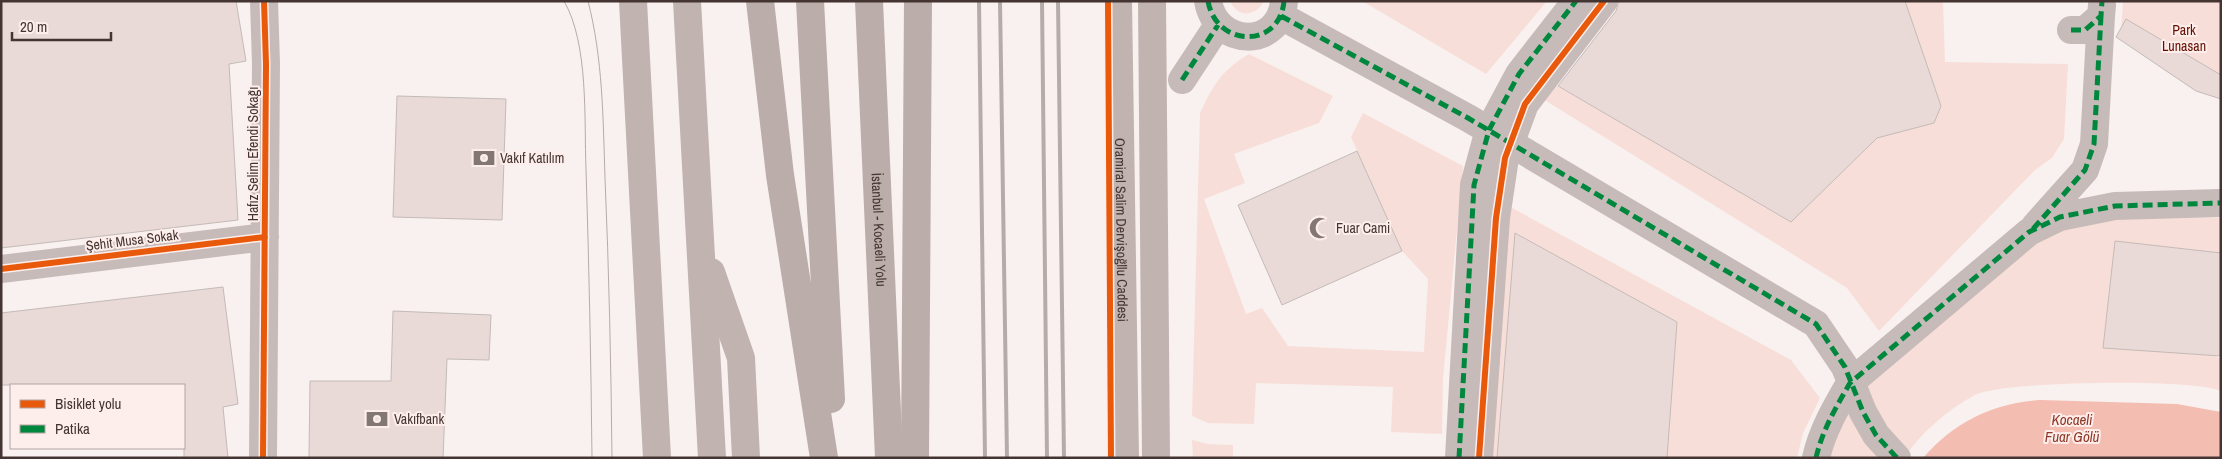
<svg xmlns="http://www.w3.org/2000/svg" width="2222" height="459" font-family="'Archivo Narrow',sans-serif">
	<rect width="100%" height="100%" fill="#f9f1ef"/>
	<path fill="#f8ded8" d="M1230,1H1264C1256,17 1237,18 1230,1Z
		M1362,1H1547L1486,74Z
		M1905,1H1943L1945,62L2068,64L2064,139L2052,158L2035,170L1879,331L1847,288L1543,99L1554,84L1791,221L1877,138L1934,122L1941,106Z
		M2123,1H2221V99L2196,91L2121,33Z
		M1249,54L1333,96L1319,123L1234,154L1245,183L1204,199L1246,314L1262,308L1288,346L1424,352L1428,279L1402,251L1351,137L1363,113L1463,166L1443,379L1442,434L1391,432L1393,387L1256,383L1254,424L1208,423L1192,416L1200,113C1213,85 1222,70 1249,54Z
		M1503,203L1791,360L1820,398L1803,433L1797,458H1667L1677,322L1516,233L1497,458H1485Z
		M2118,216L2221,218V253L2115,241L2103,347L2213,355L2221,359V391C2192,378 2004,381 1975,395C1947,410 1922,432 1904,458H1821L1855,392L2032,243L2062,226Z
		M1192,440L1208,444L1233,445V458H1193Z"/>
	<path fill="#f4bdb1" d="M2040,400L2177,404L2221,412V458H1923C1954,422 1993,403 2040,400Z"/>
	<path fill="#e9dad7" stroke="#c4bab7" d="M1,1H236L246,61L229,64L238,220L1,248Z
		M1619,1H1905L1941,106L1934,123L1877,138L1791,222L1558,86L1616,11Z
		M2126,19L2221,75V99L2196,91L2116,37Z
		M397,96L506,99L502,220L393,217Z
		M1357,151L1402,251L1282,305L1238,205Z
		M1515,233L1677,322L1667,458H1497Z
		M2115,241L2221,253V356L2103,348Z
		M223,287L238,404L223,407L228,458H184V385H1V313Z
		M393,311L491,315L489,360L447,359L443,458H309L310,381H391Z"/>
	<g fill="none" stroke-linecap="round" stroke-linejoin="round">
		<path stroke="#c6bbb9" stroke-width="28" d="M1208,1C1216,48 1280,49 1284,1
			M1281,16L1468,118L1816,324L1845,367L1863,412L1876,435L1897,458
			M2071,30H2085L2101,16L2102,5
			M1182,80L1218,25
			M2035,226L2085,170L2094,144L2101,16
			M1,269L265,237
			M263,458L266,64L264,1
			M1459,458L1474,185L1489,130L1519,74L1576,1
			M1479,458L1496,218L1505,158L1525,104L1604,1
			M1816,458C1822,431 1836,407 1850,383L2029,232L2060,217L2115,206L2221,203"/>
		<g stroke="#c0b3b0" stroke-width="28">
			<path d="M633,1L657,458"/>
			<path d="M687,1L712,458"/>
			<path id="s1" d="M1118,1L1125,458"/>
			<path d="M1152,1L1156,458"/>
			<path d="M711,272L741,358L746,458"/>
		</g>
		<g stroke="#bbadaa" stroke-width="28">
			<path d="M760,1L780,175L824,458"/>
			<path d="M810,1L831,399"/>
			<path id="s2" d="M869,1L889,458"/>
			<path d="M915,458L918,1"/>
		</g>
		<path stroke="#b5acaa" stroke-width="1" d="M564,1C589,44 584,120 586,169C589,265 591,361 592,458
			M588,1C603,59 603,118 605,178C609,271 611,364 612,458"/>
		<path stroke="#b5acaa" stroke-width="4" d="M979,1L985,458
			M1000,1L1007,458
			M1042,1L1047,458
			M1058,1L1064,458"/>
		<path stroke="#00873e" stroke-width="5" stroke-dasharray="10 5" stroke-linecap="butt" d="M1208,1C1216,48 1280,49 1284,1
			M1281,16L1468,118L1816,324L1845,367L1863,412L1876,435L1897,458
			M2071,30H2085L2101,16L2102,1
			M1182,80L1218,25
			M2033,229L2085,170L2094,144L2101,16
			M1459,458L1474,185L1489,130L1519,74L1576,1
			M1816,458C1822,431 1836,407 1850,383L2029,232L2060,217L2115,206L2221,203"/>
		<g stroke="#fdeeeb" stroke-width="9">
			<path id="cycleway" d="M1108,1L1111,458
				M1,269L265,237
				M263,458L266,64L264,1
				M1479,458L1496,218L1505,158L1525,104L1604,1"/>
		</g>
		<use href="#cycleway" stroke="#e8590c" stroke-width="6"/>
	</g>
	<defs>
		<g id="bank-bare" transform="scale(1.725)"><path d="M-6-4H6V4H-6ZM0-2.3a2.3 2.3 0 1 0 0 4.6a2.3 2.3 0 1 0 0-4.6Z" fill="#837774" stroke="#fdeeeb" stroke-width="2.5" paint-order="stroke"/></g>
		<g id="mosque-bare" transform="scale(1.725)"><path d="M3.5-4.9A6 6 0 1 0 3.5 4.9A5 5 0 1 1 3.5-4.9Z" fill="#837774" stroke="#fdeeeb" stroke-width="2.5" paint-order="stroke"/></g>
	</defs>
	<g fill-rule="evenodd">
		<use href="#bank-bare" x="484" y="158"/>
		<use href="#mosque-bare" x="1320" y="228"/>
		<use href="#bank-bare" x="377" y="419"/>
	</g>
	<g text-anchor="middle" stroke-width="4" stroke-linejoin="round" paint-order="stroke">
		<g font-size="14" fill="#640d00" stroke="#fdeeeb">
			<text x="2184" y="35">Park<tspan x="2184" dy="16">Lunasan</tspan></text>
		</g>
		<g font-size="14" fill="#443532" stroke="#fdeeeb">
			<text transform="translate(253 154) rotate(-90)" y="5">Hafız Selim Efendi Sokağı</text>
			<text dy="5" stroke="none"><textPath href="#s2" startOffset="229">İstanbul - Kocaeli Yolu</textPath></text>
			<text dy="5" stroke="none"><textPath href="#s1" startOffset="229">Oramiral Salim Dervişoğllu Caddesi</textPath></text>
			<text transform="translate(132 240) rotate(-7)" y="5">Şehit Musa Sokak</text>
		</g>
		<g font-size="14" fill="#443532" stroke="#fdeeeb" text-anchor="start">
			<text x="500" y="163">Vakıf Katılım</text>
			<text x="1336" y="233">Fuar Cami</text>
			<text x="394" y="424">Vakıfbank</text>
		</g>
		<g font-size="15" font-style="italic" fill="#8f3828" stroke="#fdeeeb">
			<text x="2072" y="425">Kocaeli<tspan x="2072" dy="17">Fuar Gölü</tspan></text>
		</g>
	</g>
	<rect width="2222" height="459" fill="none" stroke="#443532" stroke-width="5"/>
	<rect x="10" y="384" width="175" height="65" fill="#fdeeeb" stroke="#b3a4a1"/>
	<rect x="20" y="400" width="25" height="8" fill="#e8590c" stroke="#b3a4a1"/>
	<text x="55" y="409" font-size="15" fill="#443532">Bisiklet yolu</text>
	<rect x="20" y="425" width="25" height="8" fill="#00873e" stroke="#b3a4a1"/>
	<text x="55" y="434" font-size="15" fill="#443532">Patika</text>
	<path d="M12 32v8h99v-8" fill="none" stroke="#443532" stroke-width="2.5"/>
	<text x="20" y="32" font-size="15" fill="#443532" stroke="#fdeeeb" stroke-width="4" paint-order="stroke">20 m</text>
</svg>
